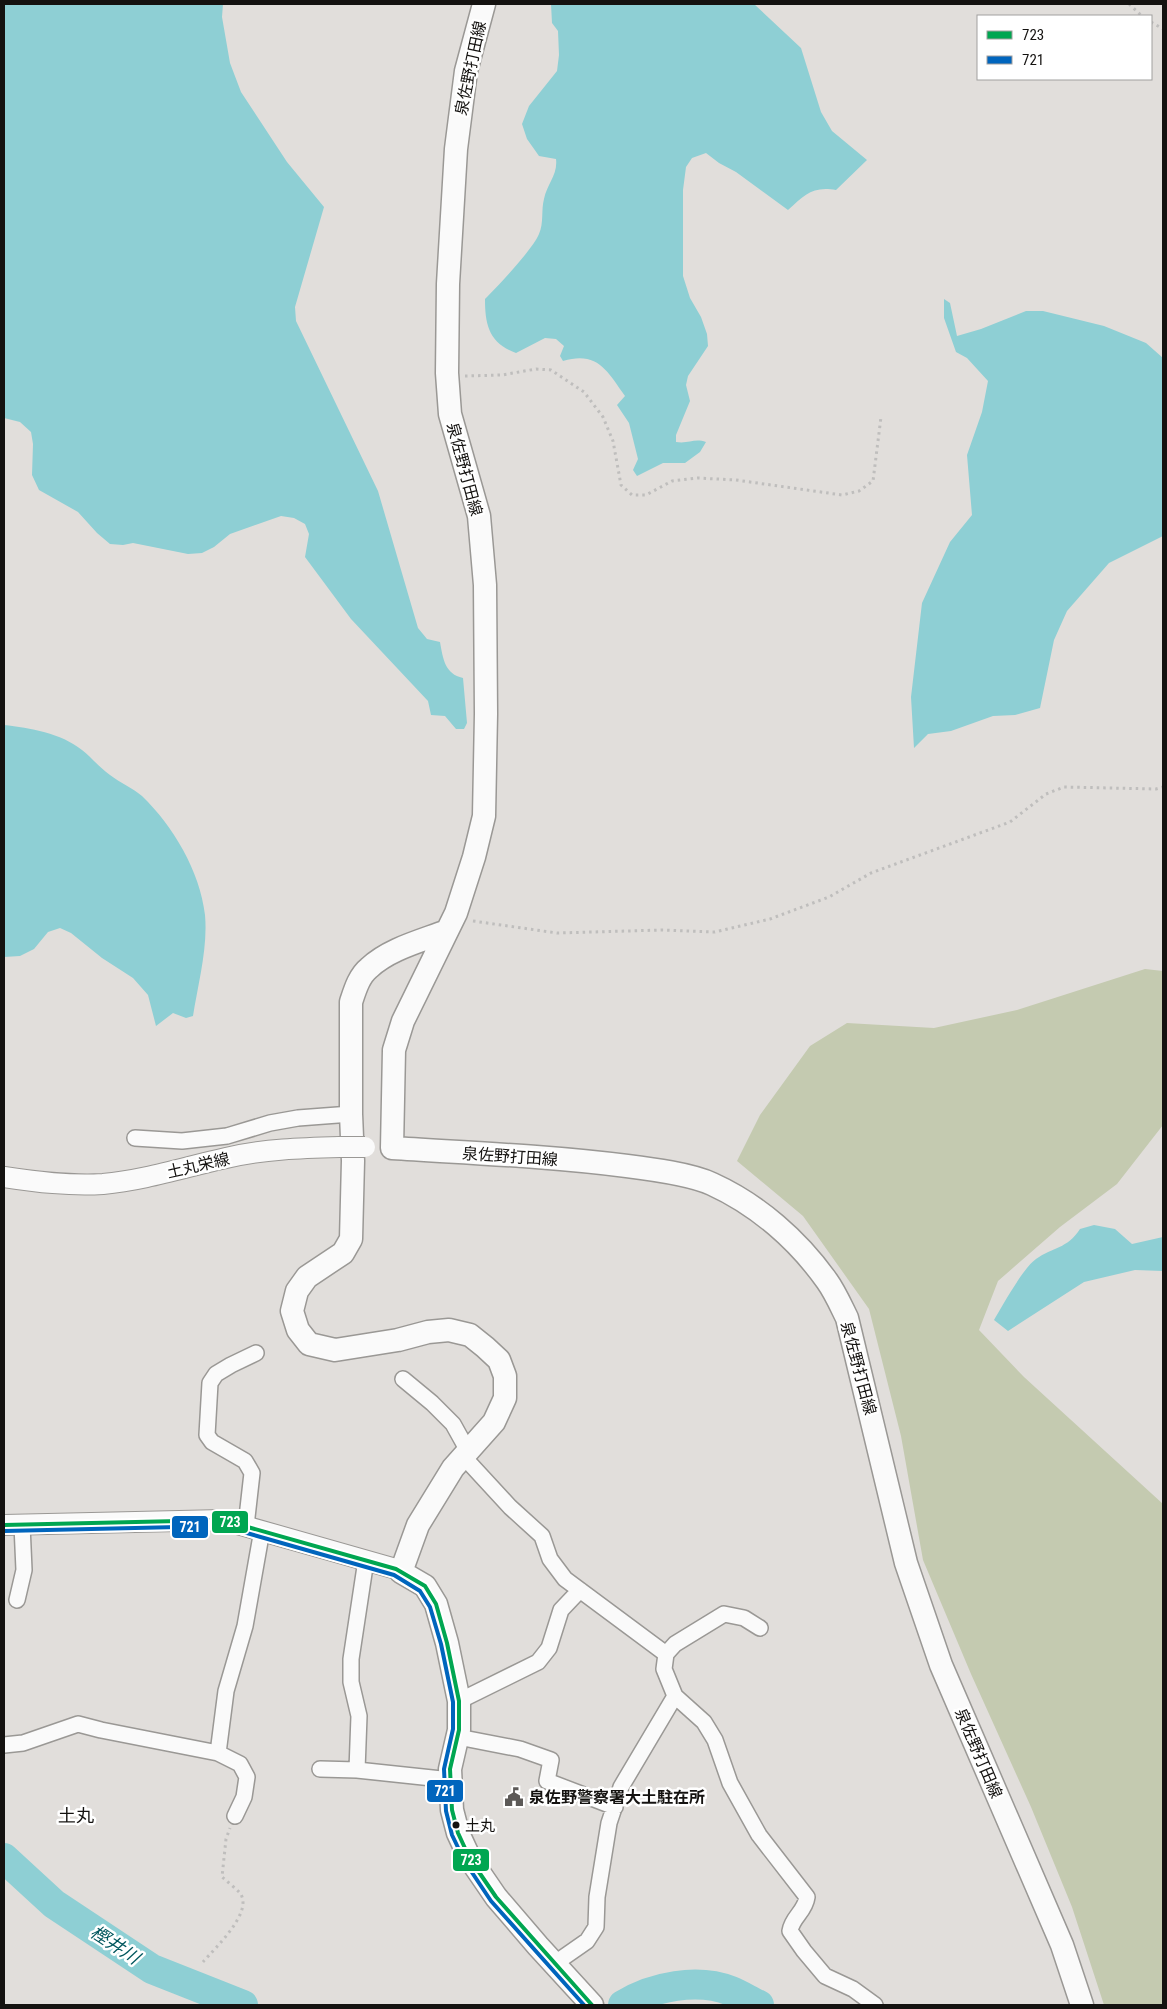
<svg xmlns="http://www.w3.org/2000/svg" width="1167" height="2009" font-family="'Roboto Condensed','Noto Sans JP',sans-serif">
	<rect width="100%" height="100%" fill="#e1dedb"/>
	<path fill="#c4cab0" d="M1145,969L1163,971V1125L1117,1184L1060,1227L998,1281L979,1330L1024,1377L1163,1504V2005H1104L1072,1907L1031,1807L971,1674L923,1560L901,1436L869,1309L803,1216L737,1161L760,1115L810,1046L847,1023L934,1028L1017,1010Z"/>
	<path fill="#8ecfd4" d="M4,4H223L222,17L230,63L241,92L287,162L324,207L295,307L296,321L378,491L418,628L427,639L440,642C443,659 445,674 463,678L467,723L464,729H456L445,716L431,715L428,701L351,619L305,557L309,534L305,524L294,518L281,516L230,534L214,547L202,553L188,554L133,543L123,545L110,544L97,533L78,512L39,490L32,475L33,444L31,432L20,422L4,418Z
		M551,4H754L801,48L821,112L832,131L867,160L836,190C812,186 805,195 788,210L736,172L719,163L706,153L692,158L686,167L683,190V276L690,298L701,317L707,334L708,346L688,376L686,385L690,401L676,435V442C689,444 694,438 706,442L700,452L685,463H663L637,476L633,470L638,459L629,423L617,405L625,396C607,371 598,351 563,361L560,356L564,346L556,339L545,338L516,353C489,343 485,325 485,299C498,286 533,249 539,234C544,223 541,210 544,199C547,184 558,175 556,159L539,156L527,139L522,124L529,106L557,71L559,55L558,31L552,23Z
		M944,299L950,303L957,336L981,329L1026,311H1043L1104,326L1146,343L1163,358V536L1109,563L1067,611L1054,640L1040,708L1015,715L993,716L951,731L928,734L914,748L911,697L922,603L950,542L972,515L967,455L982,412L988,381L967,358L956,352L944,318Z
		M4,725C30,728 61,733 82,750C92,758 100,768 110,775C120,783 133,788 142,796C173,826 200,871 205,915C208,948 198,984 193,1016L186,1018L173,1013L156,1026L148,995L133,978L102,958L71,933L60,928L48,932L34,949L20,956L4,957Z
		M1094,1225L1115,1229L1132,1244L1163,1237V1271L1135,1270L1084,1282L1008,1331L994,1320C1002,1306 1024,1267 1036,1259C1053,1247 1067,1249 1080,1229Z"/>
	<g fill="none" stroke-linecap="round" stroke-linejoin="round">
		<path stroke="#8ecfd4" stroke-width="30" d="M4,1858L54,1904L152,1969L243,2005
			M623,2005C653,1986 698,1978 731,1991C741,1995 750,2001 759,2005"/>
		<g stroke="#9a9895" stroke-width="18">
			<path id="street" d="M135,1138L182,1141L227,1136L270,1123L298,1118L351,1114
				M403,1379L432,1403L453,1424L468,1451
				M463,1456L510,1507L542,1536L550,1559L565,1579L666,1654
				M246,1526L252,1473L245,1461L212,1442L207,1435L210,1383L216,1374L231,1365L256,1353
				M17,1600L24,1570L22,1525
				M760,1628L744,1618L724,1614L675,1644L666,1654L664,1669L675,1696L704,1722L715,1740L730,1783L759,1835L807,1897C805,1912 792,1917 790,1931L804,1951L825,1976L853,1989L875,2005
				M459,1701L538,1662L549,1648L561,1610L580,1590
				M458,1737L520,1749L551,1760L547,1781L615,1807
				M4,1745L23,1743L78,1724L101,1730L218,1753L226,1691L245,1626L262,1530
				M218,1753L240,1764L247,1777L244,1797L235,1816
				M320,1769L357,1770L451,1780
				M357,1770L359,1716L351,1682V1659L366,1560
				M554,1964L587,1941L596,1927L597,1897L609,1823L621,1787L675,1696"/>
		</g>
		<g stroke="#9a9895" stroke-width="22">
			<path id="secondary" d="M4,1177C37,1182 69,1186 103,1184C145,1180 185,1167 226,1158C264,1149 302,1148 340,1147
				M4,1525L223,1520L396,1569L401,1572"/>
		</g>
		<g stroke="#9a9895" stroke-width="25">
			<path id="primary" d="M484,4L466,71L456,149L448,284L447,373L450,414L479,516L485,585L486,714L484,816L474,857L456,913L403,1021L394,1050L392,1148C470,1153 549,1156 627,1166C651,1169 691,1174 712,1184C758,1205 798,1240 827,1281C835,1292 841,1306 847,1318L906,1563L941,1665L1062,1945L1082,2005
				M447,931C421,941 389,949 369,968C359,976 355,990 351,1002V1114L353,1161L351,1239L343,1253L307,1277L297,1291L292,1311L298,1330L309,1344L335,1350L398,1340L428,1332L449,1330L470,1335L485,1347L499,1360L505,1376V1398L494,1422L453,1468L418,1525L401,1572L425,1586L436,1604L447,1643L459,1701V1730L450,1769L452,1810L458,1833L470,1859L496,1897L538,1946L592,2005"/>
		</g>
		<path stroke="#bfbebd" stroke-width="3" stroke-dasharray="2.5 4" stroke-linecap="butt" d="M1129,4L1142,16
			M1151,22L1163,29
			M465,376L502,375L536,369L551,370L584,392L603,417L613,441L621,485L632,495H646L672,481L698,478L736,480L842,495L859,491L873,481L881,417
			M473,921L557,933L661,930L715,932L770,919L829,897L871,873L1010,822L1046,794L1064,787L1156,789L1163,787
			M203,1962C215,1948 254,1912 240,1893C235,1888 228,1882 222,1877L226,1839L230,1828"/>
		<use href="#street" stroke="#fafafa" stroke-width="15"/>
		<use href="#secondary" stroke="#fafafa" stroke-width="20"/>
		<use href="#primary" stroke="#fafafa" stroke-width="22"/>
		<g stroke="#9a9895" stroke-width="22" stroke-linecap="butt">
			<path id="secondary-bridge" d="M340,1147H365"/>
		</g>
		<use href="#secondary-bridge" stroke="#fafafa" stroke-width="20"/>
		<g stroke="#fff" stroke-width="8">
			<path id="bus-1" d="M4,1525L223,1520L396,1569L425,1586L436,1604L447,1643L459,1701V1730L450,1769L452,1810L458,1833L470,1859L496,1897L592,2005"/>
		</g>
		<g stroke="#fff" stroke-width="8">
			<path id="bus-2" d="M4,1531L222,1526L394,1575L420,1591L430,1607L441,1644L453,1702V1729L444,1769L446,1811L452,1835L465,1862L491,1901L584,2005"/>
		</g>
		<use href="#bus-1" stroke="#00a651" stroke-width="4"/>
		<use href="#bus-2" stroke="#0065bd" stroke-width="4"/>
	</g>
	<defs>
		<g id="civic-bare" transform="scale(1.5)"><path d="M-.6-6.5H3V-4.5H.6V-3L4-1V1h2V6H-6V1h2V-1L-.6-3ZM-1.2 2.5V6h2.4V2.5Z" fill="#5c5957" stroke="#fff" stroke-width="2.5" paint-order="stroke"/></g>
	</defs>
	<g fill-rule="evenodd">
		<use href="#civic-bare" x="514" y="1797"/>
	</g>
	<circle fill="#141210" stroke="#fff" stroke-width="2" cx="456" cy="1825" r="4.5"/>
	<g text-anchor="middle" stroke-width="5" stroke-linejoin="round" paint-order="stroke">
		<g font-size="15" fill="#141210" stroke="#fff" text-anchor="start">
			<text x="465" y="1831">土丸</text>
		</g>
		<g font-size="16" fill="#141210" stroke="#fff">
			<text transform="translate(470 68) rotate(-78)" y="6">泉佐野打田線</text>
			<text transform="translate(465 469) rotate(75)" y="6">泉佐野打田線</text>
			<text transform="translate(510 1156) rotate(4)" y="6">泉佐野打田線</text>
			<text transform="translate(198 1165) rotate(-13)" y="6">土丸栄線</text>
			<text transform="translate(859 1368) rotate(75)" y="6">泉佐野打田線</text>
			<text transform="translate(979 1753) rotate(67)" y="6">泉佐野打田線</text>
		</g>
		<g font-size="16" font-weight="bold" fill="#141210" stroke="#fff" text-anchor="start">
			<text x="529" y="1803">泉佐野警察署大土駐在所</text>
		</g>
		<g font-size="18" fill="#141210" stroke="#fff">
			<text x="76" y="1822">土丸</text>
		</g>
		<g font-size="18" font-style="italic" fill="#00565d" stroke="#fff">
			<text transform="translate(115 1945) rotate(33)" y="6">樫井川</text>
		</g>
	</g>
	<g stroke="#fff" stroke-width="2">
		<rect x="211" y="1510" width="38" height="24" rx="5" fill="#00a651"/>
		<rect x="171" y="1515" width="38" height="24" rx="5" fill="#0065bd"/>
		<rect x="426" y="1779" width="38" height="24" rx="5" fill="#0065bd"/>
		<rect x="452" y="1848" width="38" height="24" rx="5" fill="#00a651"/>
	</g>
	<g font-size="14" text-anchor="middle" font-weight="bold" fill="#fff">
		<text x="230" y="1527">723</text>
		<text x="190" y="1532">721</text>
		<text x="445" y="1796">721</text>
		<text x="471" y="1865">723</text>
	</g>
	<rect width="1167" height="2009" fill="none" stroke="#141210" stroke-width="10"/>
	<rect x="977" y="15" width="175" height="65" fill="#ffffff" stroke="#a1a09f"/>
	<rect x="987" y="31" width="25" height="8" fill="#00a651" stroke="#a1a09f"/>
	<text x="1022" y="40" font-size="15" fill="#141210">723</text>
	<rect x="987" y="56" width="25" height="8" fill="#0065bd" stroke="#a1a09f"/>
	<text x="1022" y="65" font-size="15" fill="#141210">721</text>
</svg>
